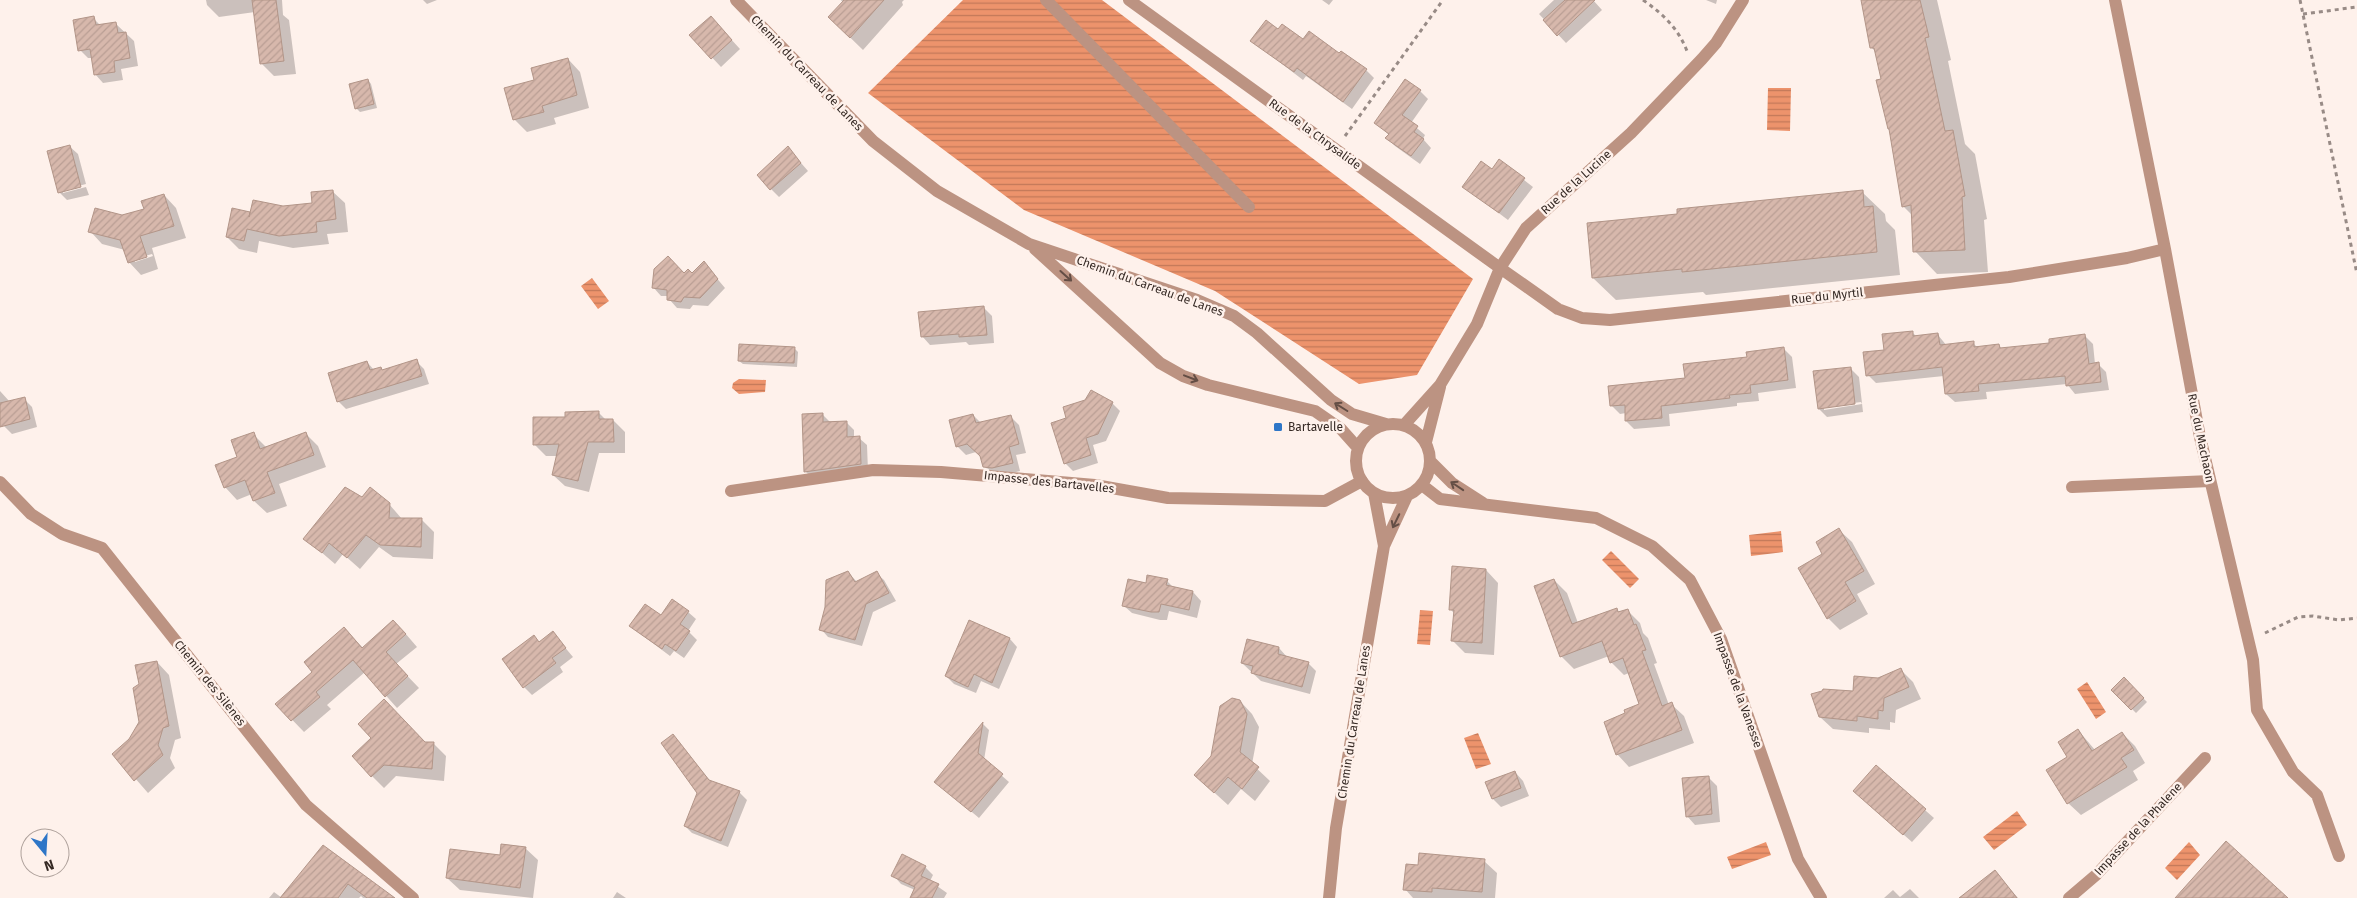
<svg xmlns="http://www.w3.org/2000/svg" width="2357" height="898" font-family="'Fira Sans',sans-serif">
	<defs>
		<pattern id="water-rules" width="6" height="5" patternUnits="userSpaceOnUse" patternTransform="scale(1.25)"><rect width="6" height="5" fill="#ed936c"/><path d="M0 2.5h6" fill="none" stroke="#c17859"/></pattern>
		<pattern id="building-hatch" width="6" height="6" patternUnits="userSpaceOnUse" patternTransform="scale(1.25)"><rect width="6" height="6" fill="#d7b8ac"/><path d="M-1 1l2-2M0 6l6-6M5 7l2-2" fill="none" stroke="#b99e94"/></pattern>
	</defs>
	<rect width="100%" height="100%" fill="#fef1eb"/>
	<path fill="url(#water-rules)" d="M963,0H1102L1473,279L1417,375L1359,384L1215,291L1024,210L868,93Z
		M1768,88H1791L1790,131L1767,130Z
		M592,278L609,301L598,309L581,286Z
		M739,379L766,380L765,392L739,394L732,388L733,383Z
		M1781,531L1783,552L1751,556L1749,535Z
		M1611,551L1639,579L1630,588L1602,560Z
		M1420,610L1433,611L1430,645L1417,644Z
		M2087,682L2106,712L2096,719L2077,689Z
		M1478,733L1491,764L1476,769L1464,738Z
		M2017,811L2027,825L1994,850L1983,837Z
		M1766,842L1771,855L1732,869L1727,857Z
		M2189,842L2200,855L2177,880L2165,868Z"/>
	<path fill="#0003" fill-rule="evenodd" d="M206,0H282L283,15L289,20L296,74L274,76L262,64L255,12L219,17L207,5Z
		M423,0H437L427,4Z
		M841,0H904L902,2L903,5L863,50L829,17L843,3Z
		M1322,0H1333L1329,5Z
		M1554,0H1593L1602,10L1566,43L1539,14Z
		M1706,0H1717L1716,4Z
		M1862,0H1937L1951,60L1948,61L1965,144L1975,154L1987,219L1984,220L1988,272L1937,274L1915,251L1913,216L1903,206L1882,80L1876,52L1871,47Z
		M93,18L101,26L116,24L134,41L138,66L121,69L123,80L103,83L95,74L92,58H88L80,50Z
		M719,26L740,49L721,67L691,35Z
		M1278,31L1339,55L1366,70L1374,78L1352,109L1306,76L1303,80L1252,41Z
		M568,59L580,72L589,108L554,118L556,124L527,132L514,119L536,81Z
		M368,80L371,84L377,108L360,112L356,108Z
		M1420,91L1428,99L1411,123L1425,135L1423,139L1431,148L1420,164L1395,146L1387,138L1389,135L1376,123Z
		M69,146L78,154L86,184L63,190V193L86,187L89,195L67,200L59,192Z
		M788,148L808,171L779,197L771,189Z
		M1500,161L1533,187L1508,220L1464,187L1492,171Z
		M332,191L345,203L348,232L327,234L329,244L293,248L259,241L257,253L239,249L227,237L249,213L314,204Z
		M1862,192L1885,214L1886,221L1895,230L1900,275L1706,295L1703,292L1616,300L1593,278L1678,215Z
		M164,195L176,208L186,238L152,248L158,269L141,275L129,262L125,250L102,244L90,231L122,217L146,210ZM152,254L153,256L135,262V259Z
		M704,263L725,288L708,306L693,305L690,309L677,308L669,299V296H661L653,287L684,275H693Z
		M984,308L992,316L994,343L969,345L966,342L930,345L922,336Z
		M1912,332L1917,337L1938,335L1947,346L1973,343L1978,348L1999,346L2002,349L2050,344L2084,335L2093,344L2095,364H2098L2106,372L2109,390L2075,394L2067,384L1986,392L1987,399L1955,402L1946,394L1944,376L1876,383L1868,375L1886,351Z
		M794,348L798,352L797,367L743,364L739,361Z
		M1784,349L1792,357L1796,388L1758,393L1759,401L1737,403V406L1669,414L1670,426L1634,429L1626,421V413L1620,414L1612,406L1748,358Z
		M416,361L424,369L429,384L346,409L338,401L367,362L374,370L380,368L383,371Z
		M1850,368L1859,377L1863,412L1827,417L1819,409ZM1861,402L1862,404L1824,410V407Z
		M0,391L10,402L24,399L32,407L37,427L12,434L0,422Z
		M1091,391L1112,403L1120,411L1106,441L1093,445L1098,463L1073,471L1065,463L1067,419L1086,401Z
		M598,412L606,420H613L625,432V453H599L589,492L565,486L553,475L558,456H546L534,444Z
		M823,415L831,423L846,422L854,430V438H859L867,445L868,471L813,479L805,471Z
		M973,415L981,423L1011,417L1019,425L1026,453L1016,455L1020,471L1001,476L993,475L985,467L982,457L976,452L966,455L957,446Z
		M305,433L318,446L326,467L279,484L287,506L267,513L254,501L252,494L237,500L225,487L253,434L266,447Z
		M362,499L389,504L402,519H421L434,532L433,559L393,557L379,547L360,569L343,554L335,564L305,538Z
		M1839,530L1852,542L1875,584L1857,594L1868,614L1840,630L1828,618L1824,554Z
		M1486,570L1498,583L1494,655L1465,653L1452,640L1455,614L1450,609Z
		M848,572L857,582L876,573L884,580L896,601L873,612L862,646L828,637L821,629Z
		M1554,580L1567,593L1578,623L1616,609L1620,613L1627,610L1640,623L1643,633L1648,638L1657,663L1654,664L1669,705L1671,704L1684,716L1694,743L1629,767L1617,754L1627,714L1640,705L1629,673L1624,675L1611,662L1609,656L1574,669L1561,656Z
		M1167,581L1174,588L1193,592L1201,601L1197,618L1169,611L1167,620H1160L1132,613L1123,605L1147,584Z
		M688,612L696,619L688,631L697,640L684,658L674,651L670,656L630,626Z
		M969,622L1010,639L1017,647L999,689L981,681L976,693L954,684L946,676Z
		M344,628L363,648L405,633L417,647L396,664L419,688L397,708L365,672L327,705L331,709L304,732L277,704L313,672Z
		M553,633L573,657L560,667L563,672L532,695L524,687L534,637L540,643Z
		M1248,641L1279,648L1287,657L1308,663L1316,671L1310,694L1261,681L1242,663Z
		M157,662L169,675L181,738L175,740L170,758L175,768L148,793L114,754L130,740L140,723L141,684Z
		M1901,670L1913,682L1921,699L1896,710L1895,723L1890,722V730L1869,728V733L1833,729L1820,717L1824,692H1854Z
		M2124,679L2147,702L2136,713L2113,690Z
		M1240,701L1252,714L1259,727L1252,764L1270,781L1255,801L1241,789L1228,805L1195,775L1212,757Z
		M983,724L989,730L984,760L1009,782L979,818L936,782Z
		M2078,730L2095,750L2122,733L2135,746L2145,763L2133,771L2138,780L2081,815L2068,803L2069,757Z
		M673,736L711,782L740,793L747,800L728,847L692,833L685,826L698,793Z
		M373,738L434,744L446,756L444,781L396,776L384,788L372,776Z
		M1876,767L1934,818L1912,842L1863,799Z
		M1515,772L1523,781L1529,796L1501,807L1493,799L1487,783Z
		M1709,778L1717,786L1720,822L1695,825L1687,816Z
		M323,847L393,898H363L361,896L359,898H269L274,892L282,898Z
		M525,848L538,860L533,898L460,890L447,878Z
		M1484,861L1497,873L1495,898H1413L1405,889L1419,867Z
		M925,867L933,875L930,881L947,893L944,898H911L915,890L901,884L893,875Z
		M1995,872L2018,898H1961Z
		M1910,889L1919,898H1884L1893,890L1900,897Z
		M617,892L626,898H613Z"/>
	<path fill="url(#building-hatch)" stroke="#b29588" d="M252,0H276L284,61L260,64Z
		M844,0H884L850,38L828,17Z
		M1565,0H1595L1557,36L1543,20Z
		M1861,0H1920L1929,37L1925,38L1928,51L1945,131L1953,130L1965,196L1962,197L1965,250L1913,252L1911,205L1902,207L1889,129H1888L1876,80L1881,79L1874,48H1870Z
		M94,16L96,25L116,22L118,33L126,32L130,58L114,61L115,72L94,75L90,49L78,51L73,20Z
		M711,16L732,40L711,59L689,35Z
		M1266,20L1278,29L1282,24L1303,39L1309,31L1339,53L1341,51L1367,69L1343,102L1297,68L1294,72L1250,41Z
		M568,58L577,95L542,106L544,112L513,120L504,88L534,80L531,68Z
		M368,79L374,104L355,109L349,84Z
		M1405,79L1421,90L1402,115L1418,126L1414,132L1424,139L1411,156L1385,138L1389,134L1374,123Z
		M70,145L81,187L58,193L47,151Z
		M788,146L801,163L770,190L757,175Z
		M1499,159L1525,178L1499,213L1462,187L1481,161L1492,169Z
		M333,190L336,219L316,222L317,232L279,236L247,229L244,241L226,237L232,208L250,212L249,217L253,200L283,206L312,203L311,192Z
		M1863,190L1864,207L1873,206L1877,252L1682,272V269L1592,278L1587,223L1677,214V209Z
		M164,194L174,226L140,236L147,257L128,263L120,240L88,232L95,208L122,215L144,209L141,201Z
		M668,256L684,273L688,269L692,273L704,261L718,279L700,298L684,297L681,302L667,300V290L652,288L654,269Z
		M984,306L987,335L959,337V334L921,337L918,312Z
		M1913,331V336L1938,333L1940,345L1974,341V347L1999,344L2000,348L2049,343V339L2085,334L2089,364L2099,362L2101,382L2066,386L2065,376L1978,384L1979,391L1945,394L1942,367L1866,376L1863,352L1884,350L1882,334Z
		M739,344L795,347L794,363L738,361Z
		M1784,347L1788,380L1750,385L1751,393L1729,395L1730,398L1661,406L1662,418L1625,421V405L1610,406L1608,386L1685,378L1683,364L1747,357L1746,352Z
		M417,359L422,376L337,402L328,373L367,361L370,370L381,367L382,370Z
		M1851,367L1855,404L1818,409L1813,371Z
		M1091,390L1113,402L1098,434L1086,438L1091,455L1064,464L1051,423L1066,418L1063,407L1085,400Z
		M25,397L30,419L0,427V403Z
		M599,411V419H613L614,442H588L578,481L552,475L559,444L533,445V417H565V412Z
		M823,413V422L847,421V437L860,436L861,464L804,472L802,414Z
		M973,414L976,423L1011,415L1019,444L1009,447L1013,463L992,468L983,467L980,456L967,444L956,447L949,420Z
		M254,432L260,449L306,432L314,455L267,472L275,493L253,501L245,480L224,488L215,465L237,457L231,440Z
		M345,487L362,497L370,487L390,503L389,518H422L421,547L380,545L366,535L347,558L329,543L322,553L303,539Z
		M1839,528L1864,571L1845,582L1856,601L1827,619L1798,568L1822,554L1816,542Z
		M1452,566L1486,569L1482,643L1451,641L1454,610H1449Z
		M848,571L855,582L877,571L889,593L866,604L855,640L819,630L825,607L826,580Z
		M1147,575L1168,579L1166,585L1193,591L1189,610L1161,604L1159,612H1151L1122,606L1128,579L1146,583Z
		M1554,579L1572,624L1617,608L1618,612L1628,609L1634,625L1636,624L1646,650L1642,651L1662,706L1672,702L1682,730L1616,755L1604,722L1625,713L1624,710L1639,704L1623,658L1610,663L1602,641L1560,657L1534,586Z
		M672,599L689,611L680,624L690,631L676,651L665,644L662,649L629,626L645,604L661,615Z
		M393,620L406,634L386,652L408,676L385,697L353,660L316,692L320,697L291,721L275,704L312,672L304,662L344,627L362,648Z
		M969,620L1010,638L992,683L974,674L968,687L945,676Z
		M553,631L566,648L552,658L556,663L523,688L502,659L534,635L539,642Z
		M1247,639L1279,647L1278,654L1309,662L1302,687L1251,673L1253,666L1241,663Z
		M157,661L169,726L163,728L158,745L163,755L134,781L112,754L129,739L139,722L133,688L139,684L135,665Z
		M1901,668L1909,687L1884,698L1883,711L1878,710V719L1857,716V721L1819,717L1811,694L1822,691L1823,689L1853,691L1854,676L1878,678Z
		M2124,677L2144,698L2131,710L2111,690Z
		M1232,698L1240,700L1247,714L1240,752L1259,767L1242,789L1228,777L1214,793L1194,775L1211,756L1220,706Z
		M384,699L425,742H434L432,769L384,765L371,777L352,756L371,738L358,724Z
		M983,722L978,753L1003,774L971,812L934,782Z
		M2078,729L2092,751L2122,732L2134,750L2121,758L2127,767L2067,804L2046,770L2067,757L2058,742Z
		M673,734L709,780L740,791L721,841L684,826L697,793L661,743Z
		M1876,765L1926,809L1903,835L1853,791Z
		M1515,771L1521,788L1492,799L1485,782Z
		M1709,776L1712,814L1686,817L1682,778Z
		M2226,841L2288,898H2175Z
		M501,844L526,847L520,888L446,878L450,849L500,855Z
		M323,845L395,898H367L348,884L338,898H280Z
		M1419,853L1485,859L1482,892L1432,888V892L1403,890L1406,864L1418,865Z
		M902,854L926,866L921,876L939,884L932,898H910L915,887L891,876Z
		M1995,870L2017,898H1959Z"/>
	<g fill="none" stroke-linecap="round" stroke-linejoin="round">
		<path stroke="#988b86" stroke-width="3" stroke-dasharray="4 4" stroke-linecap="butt" d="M1643,0C1663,14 1678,28 1687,51
			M2300,0L2357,274
			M2303,14L2357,7
			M1345,136L1443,0
			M2265,633L2298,617L2313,616L2339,620L2357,618"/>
		<path stroke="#bc9382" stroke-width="12" d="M1046,0L1249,207
			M2072,487L2210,481
			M731,491L873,470L941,472L1095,485L1168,498L1325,501L1362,481"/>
		<path stroke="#bc9382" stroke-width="12" d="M736,0L873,141L937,191L1029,244L1197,300L1234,316L1257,333L1331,400L1352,414L1386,424
			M1129,0L1500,268L1558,309L1582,318L1610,320L2009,277L2127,258L2165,249
			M2115,0L2165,249L2200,437L2253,660L2257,710L2293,772L2317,795L2339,856
			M1035,249L1160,363L1183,376L1208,385L1315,411L1341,429L1358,448
			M1356 461a37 37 0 1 1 74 0a37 37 0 1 1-74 0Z
			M1404,425L1440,385L1477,324L1500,268L1526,228L1631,133L1702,59L1716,43L1743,0
			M1426,442L1440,387
			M1431,462L1452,483L1483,503
			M0,482L31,514L62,534L102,548L306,805L413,898
			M1422,485L1440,499L1596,518L1652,546L1690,580L1721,639L1798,859L1821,898
			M1374,493L1384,546
			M1329,898L1336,828L1384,546L1407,496
			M2069,898L2096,875L2205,758"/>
	</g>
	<defs><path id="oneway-shaft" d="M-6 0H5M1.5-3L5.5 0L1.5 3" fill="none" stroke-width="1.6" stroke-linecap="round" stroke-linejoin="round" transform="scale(1.25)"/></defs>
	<g stroke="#644e45">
		<use href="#oneway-shaft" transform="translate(1066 276) rotate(42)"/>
		<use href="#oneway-shaft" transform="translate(1191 378) rotate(21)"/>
		<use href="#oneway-shaft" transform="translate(1341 407) rotate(-148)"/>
		<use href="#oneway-shaft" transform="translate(1457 486) rotate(-146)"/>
		<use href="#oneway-shaft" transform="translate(1396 521) rotate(116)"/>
	</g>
	<rect fill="#2e76c7" stroke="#fef1eb" stroke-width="2" x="1273" y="422" width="10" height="10" rx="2.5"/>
	<g text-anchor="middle" stroke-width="5" stroke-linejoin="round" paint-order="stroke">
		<g font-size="12" fill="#352924" stroke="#fef1eb">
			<text transform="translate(807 73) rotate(46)" y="4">Chemin du Carreau de Lanes</text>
			<text transform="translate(1315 134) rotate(36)" y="4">Rue de la Chrysalide</text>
			<text transform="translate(1576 182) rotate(-42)" y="4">Rue de la Lucine</text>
			<text transform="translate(1150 286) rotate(20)" y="4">Chemin du Carreau de Lanes</text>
			<text transform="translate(1827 296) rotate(-6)" y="4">Rue du Myrtil</text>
			<text transform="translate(2201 438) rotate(78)" y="4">Rue du Machaon</text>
			<text transform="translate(1049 482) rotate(6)" y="4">Impasse des Bartavelles</text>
			<text transform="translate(210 683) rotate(51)" y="4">Chemin des Silènes</text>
			<text transform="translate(1738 690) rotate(70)" y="4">Impasse de la Vanesse</text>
			<text transform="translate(1354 722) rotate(-81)" y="4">Chemin du Carreau de Lanes</text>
			<text transform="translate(2138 829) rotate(-47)" y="4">Impasse de la Phalene</text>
		</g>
		<g font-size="12" fill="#352924" stroke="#fef1eb" text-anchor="start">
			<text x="1288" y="431">Bartavelle</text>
		</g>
	</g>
	<g transform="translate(45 853) rotate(162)"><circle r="24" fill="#fef1eb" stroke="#aea19b"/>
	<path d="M0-4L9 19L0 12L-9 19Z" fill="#2e76c7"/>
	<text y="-8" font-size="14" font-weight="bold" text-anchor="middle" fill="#352924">N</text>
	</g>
</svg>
